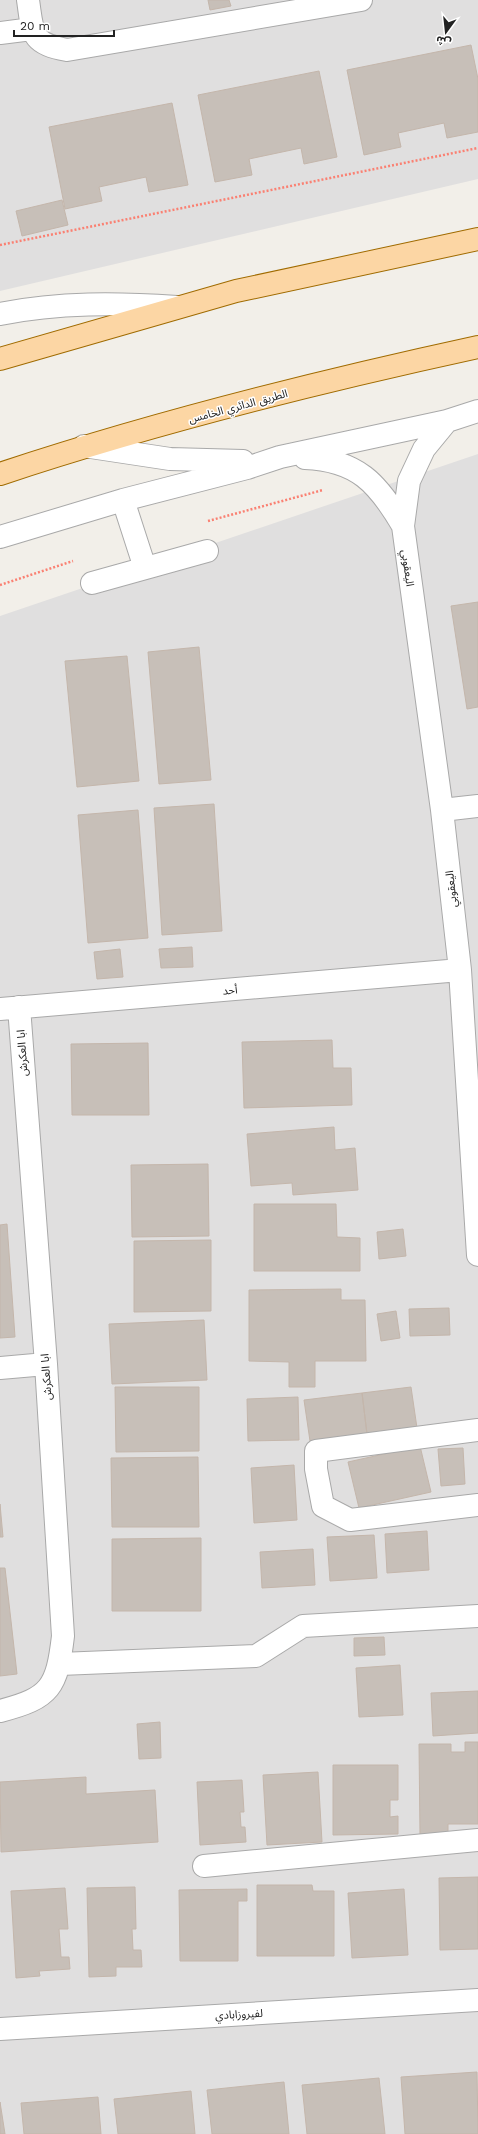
<svg xmlns="http://www.w3.org/2000/svg" width="478" height="2134" font-family="'Work Sans','Noto Sans Arabic',sans-serif">
	<rect width="100%" height="100%" fill="#f2efe9"/>
	<path fill="#e0dfdf" d="M0,0H478V179L0,291Z
		M478,454V2134H0V616Z"/>
	<path fill="#c7bfb8" stroke="#c4b6ab" d="M208,0H229L231,6L210,10Z
		M471,45L478,79V132L447,138L444,123L398,133L401,147L364,155L347,70Z
		M319,71L337,157L304,164L301,148L249,159L252,175L215,182L198,95Z
		M172,103L188,185L149,192L146,177L99,187L102,201L65,209L49,127Z
		M62,200L68,225L22,236L16,211Z
		M478,602V707L467,709L451,606Z
		M199,647L211,780L159,784L148,652Z
		M127,656L139,781L77,787L65,661Z
		M214,804L222,931L162,935L154,808Z
		M138,810L148,938L88,943L78,815Z
		M192,947L193,967L161,968L159,949Z
		M120,949L123,977L97,979L94,952Z
		M332,1040L333,1068H351L352,1105L244,1108L242,1042Z
		M148,1043L149,1115H72L71,1044Z
		M334,1127L335,1150L355,1148L358,1190L293,1195L292,1183L251,1186L247,1134Z
		M208,1164L209,1236L132,1237L131,1165Z
		M254,1204H336L337,1237L360,1238V1271H254Z
		M7,1224L15,1337L0,1338V1225Z
		M403,1229L406,1256L379,1259L377,1232Z
		M211,1240V1311L134,1312V1241Z
		M341,1289V1300H365L366,1361H315V1387H289V1362L249,1361V1290Z
		M449,1308L450,1335L410,1336L409,1309Z
		M396,1311L400,1338L381,1341L377,1314Z
		M204,1320L207,1380L112,1384L109,1324Z
		M115,1387H199V1451L116,1452Z
		M411,1387L417,1428L367,1434L362,1393Z
		M362,1393L367,1434L310,1441L304,1400Z
		M298,1397L299,1440L248,1441L247,1399Z
		M420,1446L431,1492L359,1508L348,1462Z
		M463,1448L465,1484L441,1486L438,1449Z
		M198,1457L199,1527H112L111,1458Z
		M294,1465L297,1520L254,1523L251,1468Z
		M0,1504L3,1537H0Z
		M427,1531L429,1570L387,1573L385,1534Z
		M374,1535L377,1578L330,1581L327,1537Z
		M201,1538V1611H112V1539Z
		M313,1549L315,1585L262,1588L260,1552Z
		M0,1568H5L17,1674L0,1676Z
		M384,1637L385,1655L354,1656V1638Z
		M400,1665L403,1715L359,1717L356,1668Z
		M478,1691V1733L433,1736L431,1693Z
		M160,1722L161,1758L139,1759L137,1724Z
		M465,1742H478V1824H448V1835H420L419,1744H451V1752H465Z
		M333,1765H398V1800H390V1817L398,1816V1834L333,1835Z
		M318,1772L322,1842L267,1845L263,1775Z
		M86,1777V1794L155,1790L158,1842L1,1852L0,1782Z
		M242,1780L244,1812H240L241,1827H245L246,1842L200,1845L197,1782Z
		M478,1877V1949L440,1950L439,1878Z
		M257,1885H312L313,1891H334V1956H257Z
		M135,1887L136,1929H132L133,1950H141L142,1967H116V1976L89,1977L87,1888Z
		M65,1888L68,1929H59L61,1957H69L70,1969L39,1971L40,1976L16,1978L11,1891Z
		M247,1889V1901H238V1961H180L179,1890Z
		M404,1889L408,1955L352,1958L348,1893Z
		M477,2072L478,2134H405L401,2077Z
		M379,2078L385,2134H307L302,2085Z
		M284,2082L289,2134H212L207,2090Z
		M191,2091L195,2134H118L114,2099Z
		M98,2097L101,2134H24L21,2103Z
		M0,2102L5,2134H0Z"/>
	<g fill="none" stroke-linecap="round" stroke-linejoin="round">
		<g stroke="#a9a9a9" stroke-width="24">
			<path id="minor" d="M28,0C33,34 30,43 67,50L361,0
				M0,33L32,29
				M0,314C59,302 118,303 177,307
				M447,421L424,449L409,481L403,526L442,810L460,970L478,1255
				M84,446L170,459L243,461
				M305,458C357,460 378,483 403,526
				M123,500L145,568
				M0,537L123,500L247,468L280,457L447,421L478,411
				M92,583L207,551
				M442,810L478,806
				M0,1009L460,970
				M0,1368L46,1364
				M478,1430L316,1451V1469L323,1506L350,1520L478,1505
				M60,1664L256,1656L303,1626L478,1616
				M0,1711C51,1698 57,1687 63,1636L46,1364L19,1007
				M204,1866L478,1840
				M0,2029L478,2000"/>
		</g>
		<g stroke="#a06b00" stroke-width="24">
			<path id="major" d="M0,359L236,291L478,239
				M0,474C156,422 317,382 478,347"/>
		</g>
		<path stroke="#fa8072" stroke-width="2.5" stroke-dasharray="2 2" stroke-linecap="butt" d="M0,245L478,148
			M208,521L323,490
			M0,585L73,561"/>
		<use href="#minor" stroke="#fff" stroke-width="22"/>
		<use href="#major" stroke="#fcd6a4" stroke-width="22"/>
	</g>
	<g text-anchor="middle" stroke-width="3" stroke-linejoin="round" paint-order="stroke">
		<g font-size="11" fill="#222" stroke="#fff">
			<text transform="translate(238 406) rotate(-15)" y="4">الطريق الدائري الخامس</text>
			<text transform="translate(408 568) rotate(82)" y="4">اليعقوبي</text>
			<text transform="translate(451 889) rotate(-96)" y="4">اليعقوبي</text>
			<text transform="translate(230 990) rotate(-5)" y="4">أحد</text>
			<text transform="translate(22 1053) rotate(-94)" y="4">ابا العكرش</text>
			<text transform="translate(46 1377) rotate(-94)" y="4">ابا العكرش</text>
			<text transform="translate(239 2014) rotate(-3)" y="4">لفيروزابادي</text>
		</g>
	</g>
	<g transform="translate(446 32) rotate(195)" stroke="#ffffff" stroke-width="3" paint-order="stroke">
	<path d="M0-3L7 15L0 10L-7 15Z" fill="#222222"/>
	<text y="-6" font-size="11" font-weight="bold" text-anchor="middle" fill="#222222">ش</text>
	</g>
	<path d="M14 30v6h100v-6" fill="none" stroke="#222222" stroke-width="2"/>
	<text x="20" y="30" font-size="12" fill="#222222" stroke="#ffffff" stroke-width="3" paint-order="stroke">20 m</text>
</svg>
